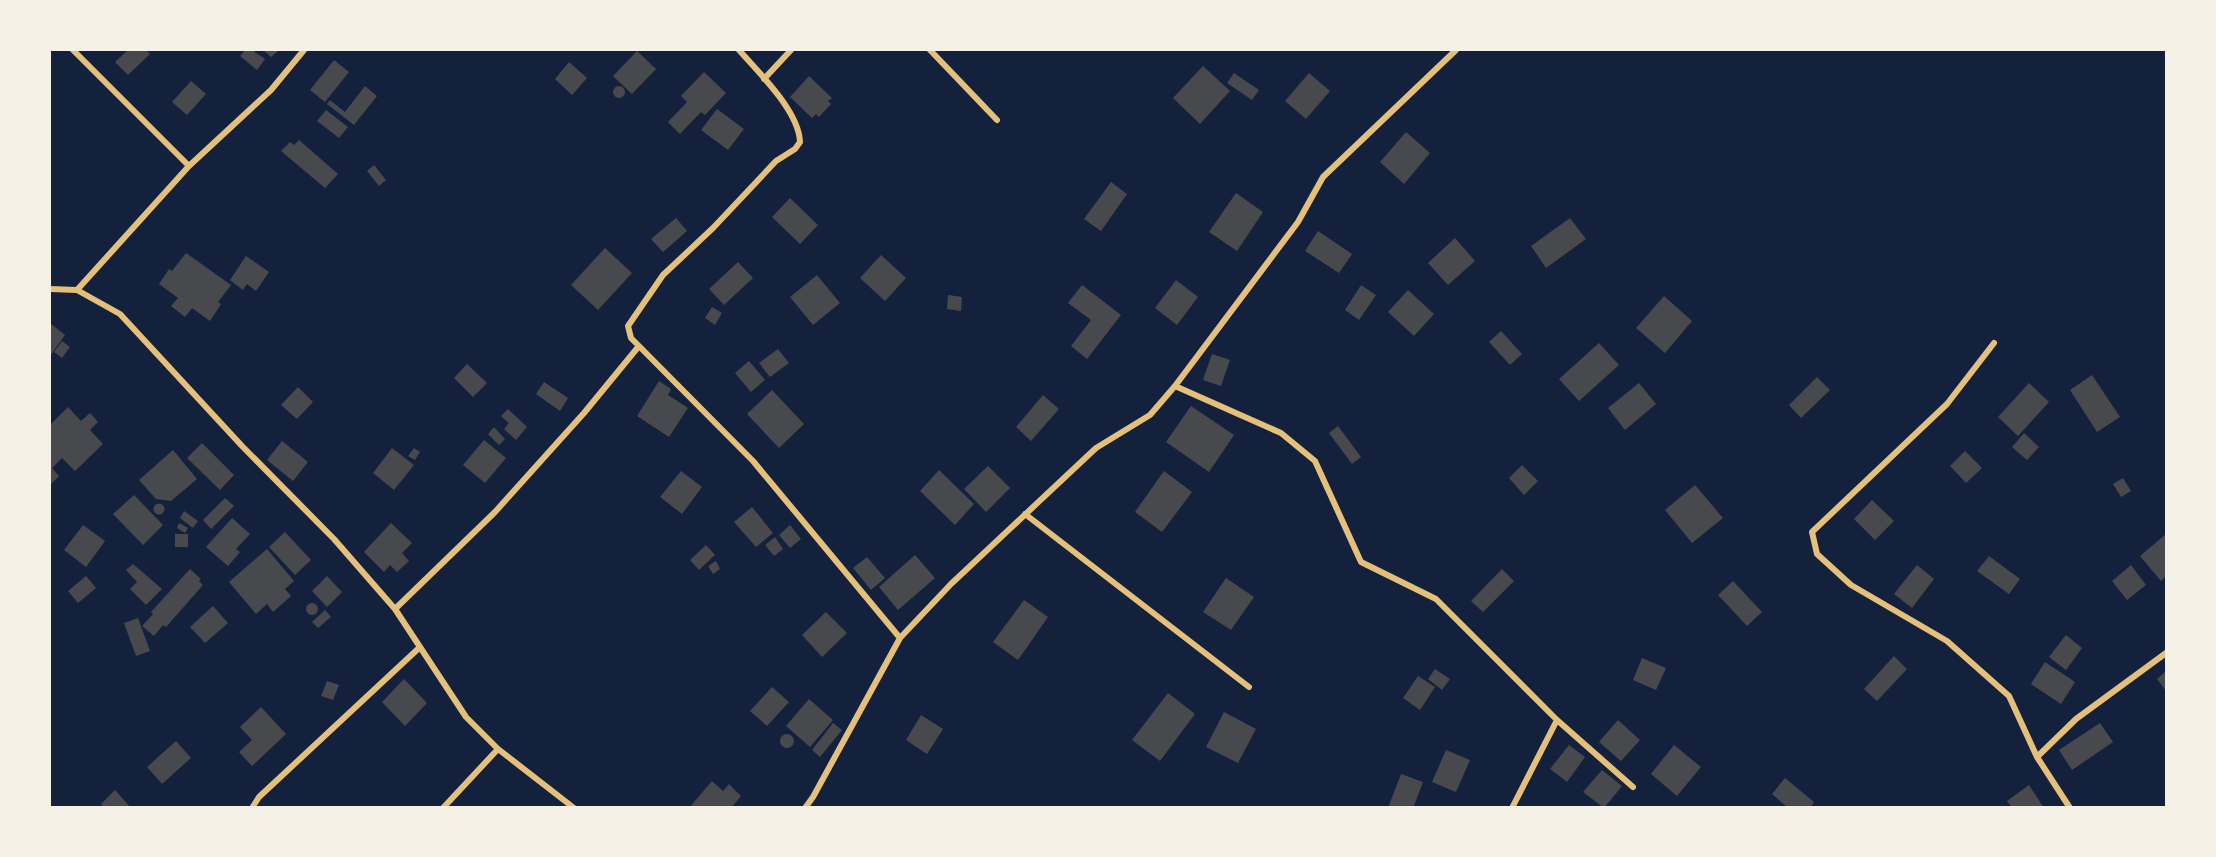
<svg xmlns="http://www.w3.org/2000/svg" width="2216" height="857" font-family="Helvetica,sans-serif">
	<rect width="100%" height="100%" fill="#14213d"/>
	<path fill="#48494c" d="M128,50H146L150,54L128,75L115,62Z
		M245,50H252L265,59L257,70L240,56Z
		M263,50H279L271,57Z
		M637,51L656,69L632,94L613,76Z
		M334,60L349,72L325,102L310,90Z
		M569,62L587,78L572,95L555,79Z
		M1203,66L1230,91L1200,124L1173,98Z
		M704,72L726,93L705,115L701,112L680,134L668,122L687,102L681,96Z
		M1234,73L1259,90L1252,100L1227,83Z
		M1309,73L1330,91L1306,119L1285,101Z
		M809,76L832,98L828,101L831,104L819,117L816,114L812,118L790,97Z
		M191,81L206,94L187,115L172,102Z
		M365,86L377,96L354,125L327,104L330,100L345,112Z
		M613 92a6 6 0 1 1 12 0a6 6 0 1 1-12 0Z
		M717,109L744,129L728,150L701,130Z
		M326,110L348,127L339,138L317,121Z
		M1406,132L1430,153L1404,184L1380,162Z
		M299,140L338,174L325,188L281,151L290,142L294,145Z
		M374,165L386,180L379,186L367,171Z
		M1111,182L1127,194L1101,231L1084,219Z
		M1236,193L1263,212L1237,251L1209,232Z
		M790,198L818,225L800,244L772,217Z
		M676,218L687,231L663,252L651,239Z
		M1570,218L1586,239L1546,268L1531,246Z
		M1318,231L1352,254L1339,273L1305,251Z
		M1455,238L1475,261L1448,285L1428,263Z
		M605,248L632,273L598,310L571,285Z
		M186,253L231,285L218,302L221,304L210,321L192,308L185,317L171,306L178,298L159,284L169,269L172,271Z
		M881,255L906,278L885,301L860,278Z
		M246,256L269,272L256,291L247,284L243,290L230,280Z
		M738,262L753,278L724,305L709,289Z
		M817,275L840,303L813,325L790,297Z
		M1176,280L1198,297L1177,325L1155,308Z
		M1082,285L1121,315L1087,359L1071,346L1091,320L1068,303Z
		M1361,285L1376,295L1359,320L1345,310Z
		M1408,290L1434,314L1414,336L1388,312Z
		M948,295L962,297L961,311L947,309Z
		M1664,296L1692,321L1665,353L1636,328Z
		M712,307L722,313L715,325L705,318Z
		M50,323L65,335L50,356Z
		M1501,331L1522,354L1510,365L1489,342Z
		M62,341L70,347L62,358L54,352Z
		M1599,343L1619,365L1579,401L1559,379Z
		M778,349L789,363L770,377L759,363Z
		M1212,354L1230,360L1221,386L1203,380Z
		M749,361L765,380L751,392L735,373Z
		M467,364L487,383L473,397L454,378Z
		M2092,375L2120,417L2097,432L2070,390Z
		M1817,377L1830,390L1801,418L1789,405Z
		M659,381L671,389L668,395L688,408L669,437L637,416Z
		M544,382L568,398L560,411L536,394Z
		M1639,383L1656,404L1625,430L1608,408Z
		M2029,383L2049,402L2018,436L1998,417Z
		M298,387L313,402L297,419L281,405Z
		M772,390L804,424L779,448L747,414Z
		M1043,395L1059,409L1031,441L1016,427Z
		M1191,406L1234,435L1209,472L1166,442Z
		M68,407L81,421L90,413L98,422L90,430L103,444L75,471L62,458L52,468L59,476L50,485V425Z
		M508,409L527,427L516,440L504,429L509,423L501,416Z
		M1338,426L1361,457L1352,464L1329,433Z
		M494,427L505,439L499,445L488,434Z
		M2024,433L2039,447L2027,460L2012,447Z
		M484,440L506,458L485,483L463,465Z
		M282,441L308,462L293,481L267,460Z
		M202,443L234,475L220,490L187,458Z
		M392,448L414,465L394,490L373,473Z
		M414,448L420,452L415,460L408,456Z
		M173,450L197,479L171,501L156,499L139,480Z
		M1965,451L1982,468L1966,483L1950,466Z
		M1522,465L1538,481L1524,495L1509,478Z
		M988,466L1010,488L986,512L964,489Z
		M939,470L974,504L955,525L920,491Z
		M681,471L702,487L682,514L660,497Z
		M1164,471L1192,492L1162,532L1135,512Z
		M2123,478L2131,491L2121,497L2113,484Z
		M1695,485L1723,518L1692,543L1665,510Z
		M134,495L163,525L143,545L113,514Z
		M225,498L234,506L211,529L203,520Z
		M1872,500L1894,521L1875,540L1854,519Z
		M153.5 509a5.5 5.5 0 1 1 11 0a5.5 5.5 0 1 1-11 0Z
		M752,507L773,533L756,547L734,522Z
		M184,511L198,521L193,528L180,518Z
		M232,518L250,534L236,549L240,552L228,566L206,547Z
		M179,523L188,528L185,533L177,528Z
		M391,523L412,543L402,553L409,561L397,572L390,565L384,572L364,552Z
		M83,525L105,541L86,567L64,550Z
		M790,525L801,539L790,548L779,535Z
		M285,532L311,560L295,575L269,547Z
		M175,534H188V547H175Z
		M2166,534V576L2161,581L2140,556Z
		M775,537L783,549L774,556L765,545Z
		M706,545L715,555L699,570L690,560Z
		M267,549L294,581L285,589L291,596L273,612L267,604L256,614L229,582Z
		M915,555L935,578L898,610L879,587Z
		M1989,556L2020,579L2009,594L1977,571Z
		M867,557L885,578L871,590L853,568Z
		M716,561L720,569L713,574L708,566Z
		M133,564L162,589L146,605L130,589L137,582L126,570Z
		M1917,565L1934,579L1912,608L1894,594Z
		M2131,565L2146,585L2127,600L2112,581Z
		M190,569L201,579L199,581L203,585L166,627L163,625L154,636L142,626L153,614L151,612Z
		M1502,569L1514,581L1483,612L1471,601Z
		M86,576L96,588L78,603L68,591Z
		M327,576L342,592L327,607L312,591Z
		M1226,578L1254,597L1231,630L1203,612Z
		M1733,581L1762,612L1747,626L1718,595Z
		M1024,600L1048,617L1018,660L993,642Z
		M306 609a6 6 0 1 1 12 0a6 6 0 1 1-12 0Z
		M213,606L228,623L205,643L190,627Z
		M325,610L331,617L318,628L312,622Z
		M826,612L847,633L822,657L802,635Z
		M138,618L150,651L136,656L124,623Z
		M2066,635L2082,648L2066,670L2049,657Z
		M1894,656L1907,669L1877,701L1864,689Z
		M1642,658L1666,668L1656,690L1633,680Z
		M2045,662L2075,682L2061,704L2031,684Z
		M1435,669L1450,679L1442,690L1428,679Z
		M2166,671V691L2157,679Z
		M1418,676L1435,687L1420,710L1403,698Z
		M404,679L427,703L405,726L382,702Z
		M327,681L339,685L333,700L321,696Z
		M772,687L789,702L767,726L750,711Z
		M1168,693L1195,714L1160,761L1132,740Z
		M809,699L833,720L810,747L786,726Z
		M261,707L286,734L252,766L239,752L252,740L240,727Z
		M1224,712L1256,729L1238,763L1206,747Z
		M921,715L943,729L927,754L906,740Z
		M1618,720L1640,740L1621,761L1599,742Z
		M833,723L842,730L820,757L812,750Z
		M2100,723L2113,742L2072,770L2059,750Z
		M780 741a7 7 0 1 1 14 0a7 7 0 1 1-14 0Z
		M176,741L191,758L162,784L147,767Z
		M1569,745L1585,757L1567,782L1550,769Z
		M1674,745L1701,767L1677,796L1651,774Z
		M1446,750L1470,760L1456,792L1432,782Z
		M1602,770L1622,786L1604,808L1583,792Z
		M1401,774L1423,782L1413,808H1388Z
		M1785,778L1814,802L1810,808H1788L1772,794Z
		M712,781L723,791L729,784L741,796L731,808H689Z
		M2029,785L2044,808H2012L2007,801Z
		M115,790L131,808H104L101,804Z"/>
	<g fill="none" stroke-linecap="round" stroke-linejoin="round">
		<path stroke="#e5c07b" stroke-width="6" d="M73,50L189,166
			M739,50C759,73 799,111 800,142L795,149L776,161L713,228L663,275L628,326L631,338L753,461L900,638
			M930,50L997,120
			M764,79L791,50
			M50,289L77,290L120,314L242,446L334,539L395,609L466,717L498,749L574,808
			M77,290L189,166L271,90L304,50
			M1994,343L1947,404L1812,532L1817,554L1851,585L1947,641L2009,696L2037,757L2070,808
			M1175,386L1281,433L1315,461L1361,562L1436,599L1557,720L1633,787
			M1025,514L1249,687
			M395,609L495,512L584,413L639,346
			M2037,757L2076,719L2166,653
			M252,808L259,797L419,648
			M443,808L498,749
			M805,808L813,797L900,638L951,584L1096,448L1150,415L1175,386L1298,222L1323,177L1456,50
			M1512,808L1557,720"/>
	</g>
	<rect width="2216" height="857" fill="none" stroke="#f6f1e7" stroke-width="102"/>
</svg>
